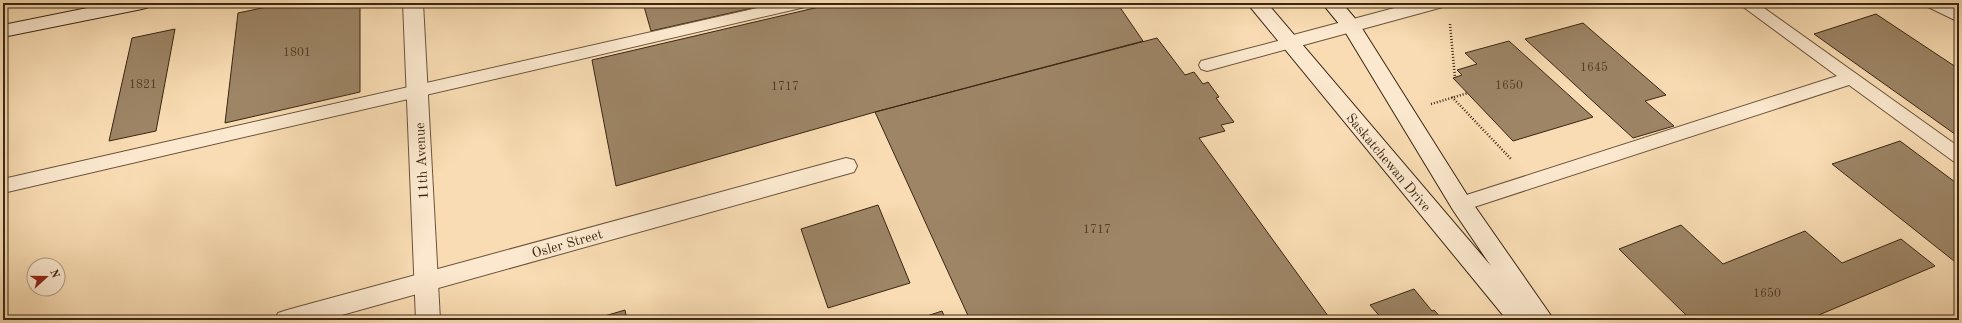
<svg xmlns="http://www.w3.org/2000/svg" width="1962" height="323" font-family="'Old Standard TT',serif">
	<rect width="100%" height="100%" fill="#f9dcb3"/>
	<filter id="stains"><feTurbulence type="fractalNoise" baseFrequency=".005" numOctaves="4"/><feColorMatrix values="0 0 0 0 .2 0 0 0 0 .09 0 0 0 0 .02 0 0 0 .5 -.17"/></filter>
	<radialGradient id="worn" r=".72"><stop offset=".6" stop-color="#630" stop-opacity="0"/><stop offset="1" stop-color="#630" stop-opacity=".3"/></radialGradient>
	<path fill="#9d8566" stroke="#3a2613" d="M286,3H360V92L225,123L238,13Z
		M643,3H774L651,31Z
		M836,3H1117L1143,41L875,112L616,186L592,60Z
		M1876,14L1959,69V137L1814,34Z
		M1583,23L1666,95L1645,101L1674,126L1633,138L1525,39Z
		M175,29L156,131L109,141L132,38Z
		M1157,38L1185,75L1194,72L1203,84L1208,82L1219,97L1216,98L1234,122L1221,125L1225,131L1199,138L1331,320H970L875,112Z
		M1509,41L1593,117L1513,141L1453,78L1462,75L1457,70L1477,64L1465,53Z
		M1900,141L1959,185V265L1832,164Z
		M878,205L910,283L828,308L801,229Z
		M1681,225L1723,264L1805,231L1842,263L1901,239L1935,266L1807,320H1691L1619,249Z
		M1414,289L1432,311L1434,310L1443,320H1383L1370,305Z
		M625,310L627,320H591Z
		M942,311L946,320H922L921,318Z"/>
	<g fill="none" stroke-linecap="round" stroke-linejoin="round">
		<g stroke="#6a543b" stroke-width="2">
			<path id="service" d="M779,3H809L806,6L801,8L3,193V179Z
				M1739,3H1757L1959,147V163L1953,161L1849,85L1468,209L1461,211L1454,209L1452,204L1454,199L1837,76L1742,6Z
				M1923,3H1944L1959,11V22L1926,6Z
				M1289,38L1295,39L1297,43L1295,47L1207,71L1201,69L1199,65L1201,61Z"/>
		</g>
		<g stroke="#6a543b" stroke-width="2">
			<path id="minor" d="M1413,3H1446L1443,7L1289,49L1282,48L1279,43L1282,38Z
				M846,158L854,160L857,166L854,172L324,320H275L278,313L287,310Z"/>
		</g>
		<g stroke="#6a543b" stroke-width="2">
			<path id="tertiary" d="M403,3H423L440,320H416Z"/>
		</g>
		<g stroke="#3a2613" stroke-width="2">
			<path id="secondary" d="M112,3H152L149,7L142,9L3,37V25Z
				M1247,3H1267L1491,266L1453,210L1344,30L1322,3H1342L1358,22L1469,198L1554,320H1507Z"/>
		</g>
		<path stroke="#3a2613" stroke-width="2.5" stroke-dasharray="1 2" stroke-linecap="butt" d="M1450,24L1455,78
			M1452,97L1512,160
			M1431,104L1468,93"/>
		<use href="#service" fill="#fbe8ce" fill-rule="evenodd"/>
		<use href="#minor" fill="#fbe8ce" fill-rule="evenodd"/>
		<use href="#tertiary" fill="#fbe8ce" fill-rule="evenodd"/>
		<use href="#secondary" fill="#fbe8ce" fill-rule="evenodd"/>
	</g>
	<g text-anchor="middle" stroke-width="3" stroke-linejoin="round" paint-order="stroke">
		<g font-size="12" fill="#533e28">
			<text x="297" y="56">1801</text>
			<text x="1594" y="71">1645</text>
			<text x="143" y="88">1821</text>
			<text x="1509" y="89">1650</text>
			<text x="785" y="90">1717</text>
			<text x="1097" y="233">1717</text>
			<text x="1767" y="297">1650</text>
		</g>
		<g font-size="14" fill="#3a2613" stroke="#fbe8ce">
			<text transform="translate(421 161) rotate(-93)" y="5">11th Avenue</text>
			<text transform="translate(1389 162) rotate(50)" y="5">Saskatchewan Drive</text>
			<text transform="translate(567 243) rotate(-16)" y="5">Osler Street</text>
		</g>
	</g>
	<rect width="1962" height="323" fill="none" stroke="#f9dcb3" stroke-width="16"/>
	<rect x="4" y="4" width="1954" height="315" fill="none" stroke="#3a2613" stroke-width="2"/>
	<rect x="8" y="8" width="1946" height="307" fill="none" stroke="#3a2613"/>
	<g transform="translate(46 277) rotate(69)"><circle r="19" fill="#fbe8ce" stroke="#ae9a83"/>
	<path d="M0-3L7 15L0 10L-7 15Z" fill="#8f2418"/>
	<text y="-6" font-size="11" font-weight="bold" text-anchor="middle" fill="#3a2613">N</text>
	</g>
	<rect width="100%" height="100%" filter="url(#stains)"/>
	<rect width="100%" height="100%" fill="url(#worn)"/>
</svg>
